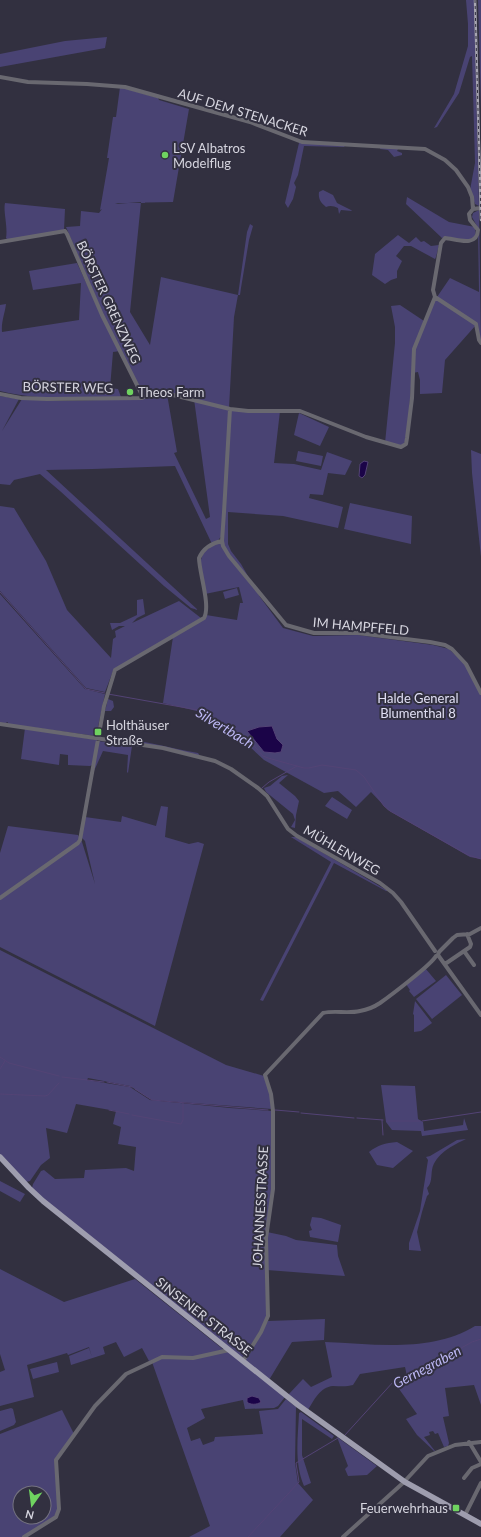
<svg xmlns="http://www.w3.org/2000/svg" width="481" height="1537" font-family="Lato,sans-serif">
	<rect width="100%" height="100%" fill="#323040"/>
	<path fill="#494373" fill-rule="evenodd" d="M466,0H474L479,206L475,204L470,190L475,163L472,56L470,57L459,93L437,127L434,128L454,94L468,46V24Z
		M478,0H481V109Z
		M107,37L105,48L0,67V54L65,41Z
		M120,87L158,98L159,100L189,109L173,202L118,203L115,204L141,202L130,312L150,345L161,277L238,295L247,232L250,224L253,226L249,240L241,288L240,295H238L234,317L222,535L217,542L212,544L175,466L93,469L46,470L198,610L191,608L164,586L60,491L40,474L14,480L10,485L0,484V396L19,399L2,431L22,399L61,401L141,399L144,397L104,317L66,227L80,226L81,211L99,213L102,209L100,210L109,158H107L113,117H116ZM167,394L194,399L210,517L206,519L174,453L177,452Z
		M310,141L346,144L344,147L304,146L298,175L294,183L296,187L293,199L288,208L285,203L299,143Z
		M381,145L398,149L397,151L402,153V155L394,157L388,150L380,149Z
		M323,190L333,195L337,203L351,210L352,211L341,210L339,214L338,208C334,206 330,205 326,207C321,203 318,199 319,192Z
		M407,197L449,222L475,227L476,237L467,240L445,237L442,238L406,204Z
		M5,203L65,209L64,230L8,240L6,238C8,227 3,211 5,203Z
		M479,210L481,341L479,338L478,325L437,297L450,278L479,292L478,228L472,217L473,213Z
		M398,235L409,243L416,237L421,242L424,241L431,246L439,245L436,257L435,259L411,246H404L396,256L402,261L397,271V278L391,280L385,284L372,275L375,254Z
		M77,263L102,317L120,351L113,352L110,388L118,389L121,397C80,398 40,401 0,391V305L6,304C5,313 1,322 2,332L79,320L81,283L33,290L29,271Z
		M436,299L476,325L445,360L442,393L420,394V380L418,372L412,373L407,438L403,445L399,446L385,443L395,343V327L391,306L400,305L424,321Z
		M230,410L280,411L274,463L294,464L321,470L327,452L352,461L345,475L328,473L323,495L310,494L309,498L343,507L338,528L283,516L228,512V544L231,551L241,564L260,597L283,628L313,636L358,635L433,645L449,649L465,664L481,693V859L470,857L388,810L371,792L356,807L338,791L324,793L264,760L233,731L201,712L163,703L173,637L206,615L237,620L240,603H243L239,587L205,594C201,569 192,551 222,542Z
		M299,413L329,427L320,446L294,435Z
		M471,450L481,454V557L472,473Z
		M298,451L323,456L321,466L296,461Z
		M350,503L412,516L411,544L344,529Z
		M0,506L14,508L46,561L67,610L111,658L113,639L116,637L115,631L125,626H119L112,630L110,623H120L137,615V600L143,599L145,614L137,618L132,623L179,601L201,618L113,671L105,692L86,688L0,591Z
		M237,588L239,595L225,599L223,592Z
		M0,594L85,689L105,694L96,736L7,724L8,722H7L5,724L0,723Z
		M108,699L113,701L114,707L111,711H105Z
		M25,728L97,740L92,765L90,766L68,765V755L60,754L59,765L21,759Z
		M110,738C140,739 169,748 198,753L200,756Z
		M98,741L132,746L128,773L127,772L128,755L103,751L94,771Z
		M288,775L279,783L295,796L299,801L296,815L295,828L291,827L295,820L293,814L266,792L264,788L270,786L282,776Z
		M332,797L352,810L347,819L325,806Z
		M161,806L168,807L165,837L189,844L198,842L204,844L155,1026L0,947V853L8,826L78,835L82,842L95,884L85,841L81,837L85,817L121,822L122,816L156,826Z
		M291,837H296L388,891H386L334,863L263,1001L260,1000L331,862Z
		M0,950L226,1065L264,1076L270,1094L272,1109L152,1100L130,1086L88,1078L87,1080L130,1087L150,1100L230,1108L272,1111L274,1164L267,1231H260L266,1238L267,1232L286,1236L296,1240L337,1245L338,1256L345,1276L267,1270V1321L242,1358L52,1207L32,1188L33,1184L41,1171L44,1170L55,1179L84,1178L85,1170L126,1168L134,1171L136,1147L118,1144L121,1127L113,1124L116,1111L76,1104L67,1133L46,1128L50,1158L41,1165L30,1181L26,1182L0,1154Z
		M425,968L436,981L414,997L409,991L410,990L406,984Z
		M446,975L462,995L432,1019L416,999Z
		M415,1001L432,1023L421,1031L414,1032V1015L413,1014Z
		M381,1085L415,1086L418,1119L423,1122L424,1131L463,1125L464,1118L468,1130L422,1136L421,1131L392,1130L386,1122Z
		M466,1139C453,1145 435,1154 432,1170C431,1176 432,1183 427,1188L429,1194L427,1196L422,1212L417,1232L421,1251L409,1250V1243L420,1211L428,1160L426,1157L430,1156L457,1140Z
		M397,1142L413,1151L393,1168L377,1165L369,1152C378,1145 385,1143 397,1142Z
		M0,1181L25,1194L20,1202L0,1191Z
		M312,1217L321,1218L341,1225L338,1242L310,1237L309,1231L312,1230L310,1225Z
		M0,1269L64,1302L135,1279L224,1350L192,1357H162L149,1361L142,1348L124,1357L116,1342L103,1347L105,1354L71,1365L69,1356L89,1348L92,1357L89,1347L68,1355L67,1353L27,1365L34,1397L0,1406V1372L5,1370L0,1354Z
		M325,1319L324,1340L292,1342L269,1380L244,1360L268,1321Z
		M475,1326H481V1405L474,1385L445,1388L449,1416L443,1417L449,1443L448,1446L444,1447L438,1433L435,1434L433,1431L429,1432L430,1435L424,1437L435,1451H434L417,1435L406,1419L417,1414L394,1382L407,1376L405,1367L360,1374L353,1385C346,1387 340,1386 333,1386C320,1387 314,1400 308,1410L288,1395L303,1379L311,1387L332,1377L325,1342C374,1344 431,1353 475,1326Z
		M228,1351L285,1397L278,1406L274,1408L245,1409L243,1400L201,1409L205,1418L187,1428L191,1441L200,1438L203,1445L214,1441L215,1437L263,1434L259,1411L278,1409L286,1399L296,1407L295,1463L298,1483L313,1500L280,1537H189L210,1526L152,1362L162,1358L178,1359Z
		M57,1362L59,1372L33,1379L30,1369Z
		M11,1408L13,1409L16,1422L14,1425L0,1431V1411Z
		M62,1410L74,1434L55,1459L58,1509L56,1517L22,1537H0V1434ZM20,1493H44V1517H20Z
		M301,1412L334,1436L332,1439L302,1419V1455L311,1483L304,1486C294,1463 298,1437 299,1413Z
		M337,1437L377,1466L367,1475L348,1476L345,1469L348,1466Z"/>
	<path fill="#1b0448" stroke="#534375" d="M364,461L368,462L365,475L362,478L359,476L360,464Z
		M272,726L277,739L283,745L281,752L275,753L264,752L247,731L259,727Z
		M252,1396L259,1398L261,1402C257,1405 250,1405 247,1402V1398Z"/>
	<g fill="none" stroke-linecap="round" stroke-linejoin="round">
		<path stroke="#534375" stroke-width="1" d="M0,592L86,689L105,693
			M108,694L198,710L249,740L263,756L268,758L304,768H309L322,765L356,770L364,777L384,806L390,811L468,855L481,859
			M262,788L269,782L297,766
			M0,1057L9,1063L59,1076
			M0,1069L5,1061
			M62,1077L104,1082
			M107,1082L132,1087
			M135,1089L152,1100L268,1110
			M0,1094L45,1096L48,1095L59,1083
			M109,1110L129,1114
			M275,1110L299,1112
			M301,1113L354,1118
			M132,1115L181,1124L183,1120V1103
			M357,1118L383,1120
			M382,1120L383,1135
			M387,1121H420
			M422,1121L481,1112
			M345,1435L394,1381L425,1368L472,1342L481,1339
			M248,1537L299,1482L296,1463L338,1438"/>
		<path stroke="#696870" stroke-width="4" d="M0,77L28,82L87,84L125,87L250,122L302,142L425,149L445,160L456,170L468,187L472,197L473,209
			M0,242L65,231L67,234L102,315L143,397
			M435,297L476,324L479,340L481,343
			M0,394L21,398L47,399L142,398L156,392H161L230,409L248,411H300L366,437L401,447L406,444L407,438L412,398L414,349L435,297L433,290L441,243L445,238C456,239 477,248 478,230L470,220L469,214L473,209L481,208
			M230,409L224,512L222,541L223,546L229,556L286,625L314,633H358L430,642L445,645L452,649L466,664L481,693
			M0,724L163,748L215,761L231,769L258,788L267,796L288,829L297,836L380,883L393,893L401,902L435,951
			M0,898L78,843L80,840L104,706L115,670L204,618C211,606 199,572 199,558C203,549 212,543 222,541
			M464,951L474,965
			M438,955L481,1015
			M445,964L470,947L471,944L467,934
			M243,1361L261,1332L268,1316L266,1238L273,1189V1111L271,1094L265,1075L323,1013C335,1010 347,1014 360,1011C366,1010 374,1007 380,1003C390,996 431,965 436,956L438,955L439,952L453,938L457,935L470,934L481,928
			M469,1442L481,1462
			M464,1478L472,1468L481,1464
			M465,1515L481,1483
			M24,1537L56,1517L59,1509L56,1460L95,1406L126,1374L162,1357L193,1358L229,1350
			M343,1537L403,1483L428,1456L455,1445L481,1442"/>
		<path stroke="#9e9dae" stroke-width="5.5" d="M0,1157L29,1188L43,1201L298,1405L405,1482L481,1524"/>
		<g stroke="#a8a6b2" stroke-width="2.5">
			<path id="rail" d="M475,0L481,220"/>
		</g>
		<use href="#rail" stroke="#323040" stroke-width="1" stroke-dasharray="3" stroke-linecap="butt"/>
	</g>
	<g fill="#6fd360" stroke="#323040" stroke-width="1.5">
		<circle cx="165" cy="155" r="4"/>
		<circle cx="130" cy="392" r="4"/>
		<rect x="94" y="728" width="8" height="8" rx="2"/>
		<rect x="452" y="1504" width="8" height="8" rx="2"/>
	</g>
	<g text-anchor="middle" stroke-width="4" stroke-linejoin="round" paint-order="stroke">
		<g font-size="13" fill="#d6d5df" stroke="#323040">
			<text transform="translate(243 112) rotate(17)" y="5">AUF DEM STENACKER</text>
			<text transform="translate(109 302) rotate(65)" y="5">BÖRSTER GRENZWEG</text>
			<text transform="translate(68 387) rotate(1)" y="5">BÖRSTER WEG</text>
			<text transform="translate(361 626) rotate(5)" y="5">IM HAMPFFELD</text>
			<text transform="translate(342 850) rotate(30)" y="5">MÜHLENWEG</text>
			<text transform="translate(260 1207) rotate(-87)" y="5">JOHANNESSTRASSE</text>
			<text transform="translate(204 1316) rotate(38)" y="5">SINSENER STRASSE</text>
		</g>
		<g font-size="13" fill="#d6d5df" stroke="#323040" text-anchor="start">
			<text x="173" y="153">LSV Albatros<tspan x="173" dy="15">Modelflug</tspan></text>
			<text x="138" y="397">Theos Farm</text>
			<text x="106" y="730">Holthäuser<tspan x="106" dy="15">Straße</tspan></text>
			<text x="448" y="1513" text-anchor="end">Feuerwehrhaus</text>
		</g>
		<g font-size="13" fill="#e0dff4" stroke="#323040">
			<text x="418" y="703">Halde General<tspan x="418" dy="15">Blumenthal 8</tspan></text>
		</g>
		<g font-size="14" font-style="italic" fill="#bdb8f5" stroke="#323040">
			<text transform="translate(225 728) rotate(31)" y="5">Silvertbach</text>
			<text transform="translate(427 1367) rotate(-28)" y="5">Gernegraben</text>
		</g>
	</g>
	<g transform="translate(32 1505) rotate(194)"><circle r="19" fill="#323040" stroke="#747280"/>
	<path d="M0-3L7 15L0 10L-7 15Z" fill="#6fd360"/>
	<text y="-6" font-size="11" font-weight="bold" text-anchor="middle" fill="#d6d5df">N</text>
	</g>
</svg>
